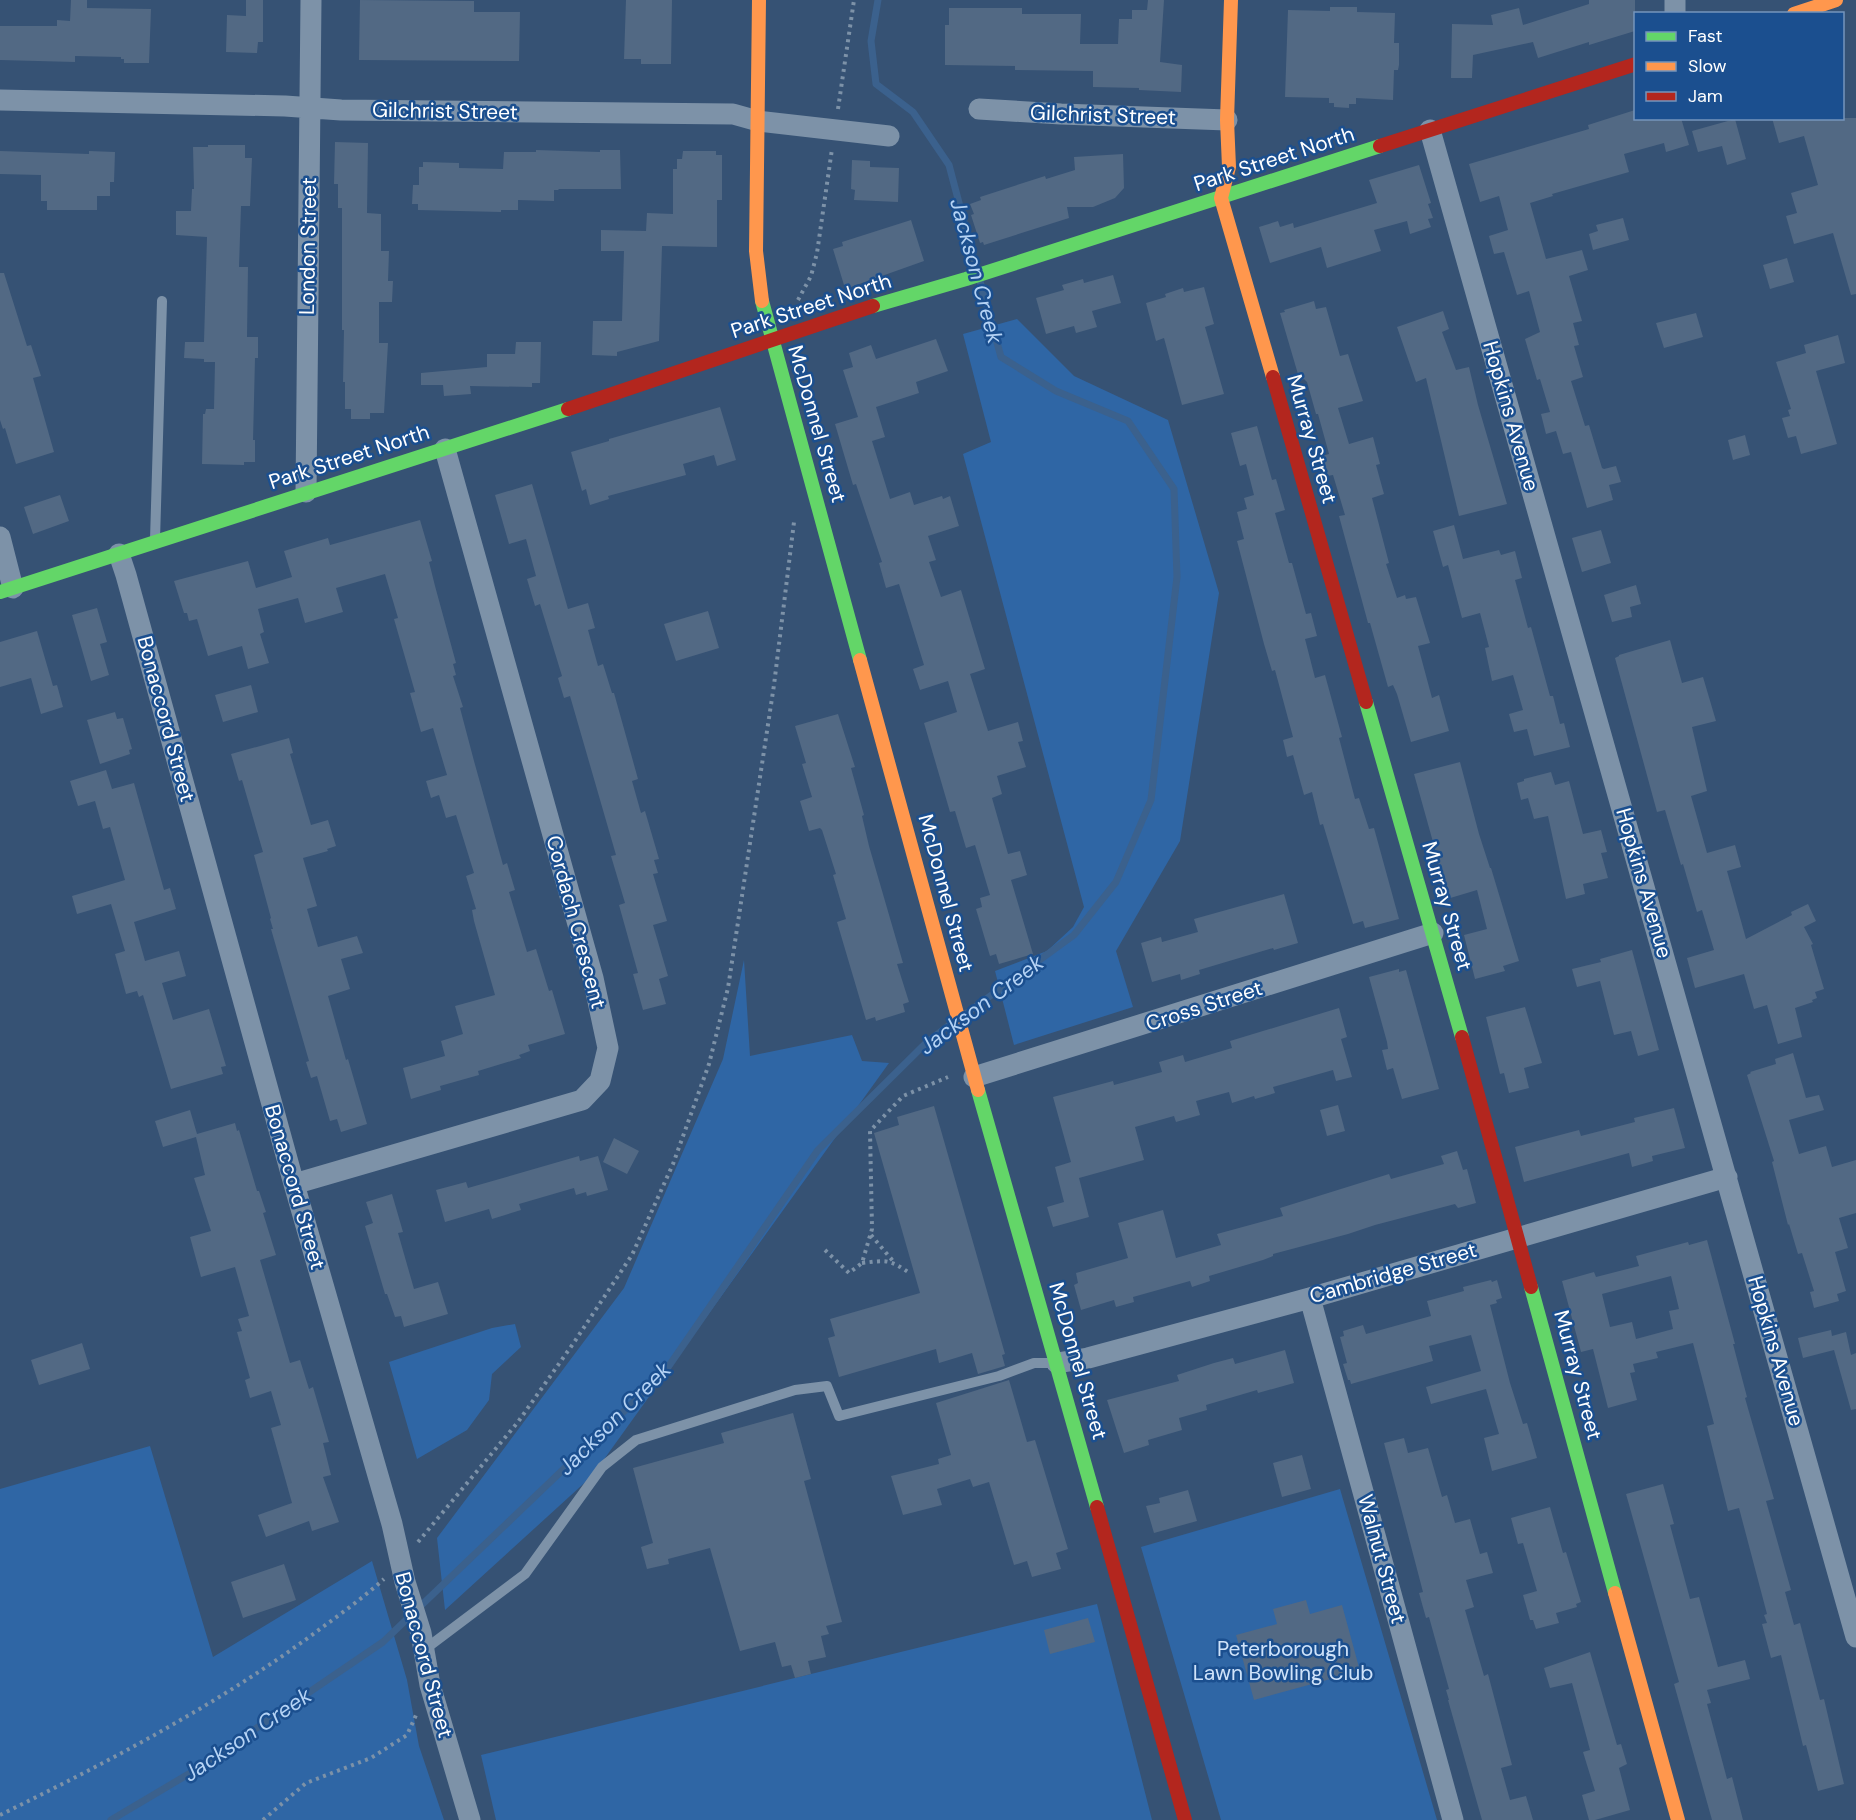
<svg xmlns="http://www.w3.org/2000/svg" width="1856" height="1820" font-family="'DM Sans',sans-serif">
	<rect width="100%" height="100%" fill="#365274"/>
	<path fill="#2f66a5" d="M1017,319L1074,376L1168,420L1219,593L1180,841L1116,951L1133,1007L1014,1045L995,971L1047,951L1073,927L1084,907L963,454L991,442L963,334Z
		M744,960L750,1056L852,1035L862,1061L889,1063L592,1476L445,1610L437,1538L624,1288L723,1059Z
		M515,1324L521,1347L492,1374L489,1400L467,1430L417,1459L389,1362L492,1328Z
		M150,1446L213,1657L372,1561L407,1680L419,1746L444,1820H0V1489Z
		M1340,1489L1437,1820H1221L1141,1547Z
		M1097,1604L1152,1820H496L481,1755Z"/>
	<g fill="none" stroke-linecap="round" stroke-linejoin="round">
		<path stroke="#3b618d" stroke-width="7" d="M878,0L871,41L876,84L913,112L949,165L976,267
			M964,1015L1074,935L1116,882L1151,800L1177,577L1174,489L1128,421L1056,391L1001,357L980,281
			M111,1820L192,1772L383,1642L664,1373L818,1150L926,1043L952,1023"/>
	</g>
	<path fill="#526984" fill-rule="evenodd" d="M71,0H87V8L151,9L149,63H124V59H121V57L75,56V62L0,60V26H57V20L70,21Z
		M246,0H263V42H258L257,53L226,52L227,15L246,16Z
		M360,0L474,1V12H520L519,61L359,60Z
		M626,0H672L671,64H641V59H624Z
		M1148,0H1164L1160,62L1182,65L1181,92L1139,90V88L1093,87V71L1015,70V66L945,65V25H949V8H1022V14H1081L1080,44H1118L1119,19H1132V10H1147Z
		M1589,0H1635V31L1589,45V42L1538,58L1533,42L1473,55L1472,78H1451L1452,24L1493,25L1491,15L1519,8L1523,25L1589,4Z
		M1330,7H1357V12L1395,13L1394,43H1399V65L1398,70H1394L1393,100L1356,98V104H1349V108L1334,107V103H1329V98L1285,97L1288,10L1330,11Z
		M1635,110V118H1681L1689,145L1666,152L1664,143L1624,154L1629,172L1552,194L1553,196L1530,203L1546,259L1582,250L1588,270L1569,276L1582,321L1573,323L1579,345L1574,346L1583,377L1571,381L1585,426L1589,425L1602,468L1604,469L1616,466L1621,482L1609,485L1613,500L1587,508L1571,452L1563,454L1556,431L1546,434L1541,414L1550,412L1540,379L1537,380L1525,339L1540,332L1529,291L1517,295L1504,252L1494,254L1489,236L1508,230L1499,196L1480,202L1469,164L1589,129L1588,125Z
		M1772,118H1856V294L1851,295L1833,233L1794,244L1786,216L1797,213L1791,193L1818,185L1804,136L1779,143Z
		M1735,119L1746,159L1727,165L1722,146L1698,152L1692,131Z
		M335,142L368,143L367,213L381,214V251H389L388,281H393L392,302H379V343H388L384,413H370V419H351V409H345V382H343L344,330H342V208H338V184H334Z
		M208,145H245V158H252L250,206H241L239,267H248L247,337H258V358H255L253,440H255V462H244V465L202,464L203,414H205L206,409H214L215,362H204V359L184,358L185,342H204L207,237L176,235V211H191L192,189H194L193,147H208Z
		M536,150L600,152V150H620L621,189H559L558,190H554V201L518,200V210H501V212L418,210V204H412L413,185H419V167H423V162L459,163V168L503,169L504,152H536Z
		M0,151L89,154V151L115,152L114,182H110V196H97V210H47V201H41V175L0,174Z
		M683,151H716V155H722V200H717V247L662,246L659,341L617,352V356L592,355L593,321H622L624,251H601V230L646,231L647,213L673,214V169H677V159H682Z
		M1123,154L1124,188L1115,198L1093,207H1067L1069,218L984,245L983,242L980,243L971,215L974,214L970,204L981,200L980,197L1045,176L1046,179L1075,170L1074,157Z
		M852,160L870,161V167L899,168L898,202L854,200L855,190L851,189Z
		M1419,165L1431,203L1428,204L1433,218L1428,219L1431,227L1410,234L1407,221L1374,230L1381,251L1327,268L1321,247L1270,263L1259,227L1278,221L1280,227L1293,223L1294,228L1377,203L1369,180Z
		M1623,218L1629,240L1593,250L1589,234L1598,231L1596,225Z
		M911,220L924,261L848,288L847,285H844L833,249L843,246L842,242Z
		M1787,258L1794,282L1770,289L1763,265Z
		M0,273H4L27,346L31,345L41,376L33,378L54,452L16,464L5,428L3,429L0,420Z
		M1113,275L1121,303L1092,311L1097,327L1076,333L1074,326L1046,334L1036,298L1064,290L1062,285L1083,279L1084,283Z
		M1204,287L1214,324L1205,327L1224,394L1182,405L1164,338L1156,341L1146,303L1166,297L1165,294L1183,288L1184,292Z
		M1314,301L1316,309L1326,307L1340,356L1348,354L1363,401L1338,408L1349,444L1373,437L1380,464L1376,465L1384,494L1372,498L1389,563L1386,564L1397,598L1405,595L1406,599L1416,597L1430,643L1418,646L1432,698L1439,695L1449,731L1411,742L1397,694L1393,685L1388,687L1370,623H1368L1339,516L1345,515L1333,475L1327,476L1322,456L1329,454L1318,414H1316L1307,382L1304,379L1300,381L1280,313L1285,312L1284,310Z
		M1443,311L1449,329L1442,332L1456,370L1469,367L1478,405L1507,504L1459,516L1426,378L1416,382L1397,327Z
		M1696,313L1703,337L1664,348L1656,323Z
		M1838,335L1845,363L1816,371L1837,444L1801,454L1796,436L1788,438L1782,418L1790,416L1788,410L1791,409L1776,362L1806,353L1804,345Z
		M936,339L948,371L916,382L919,393L876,407L885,437L872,441L890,499L910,492L914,505L942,496L943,499L950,496L959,526L928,536L936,560L929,562L941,597L961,590L985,669L970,674L988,731L1018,722L1023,741L1018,742L1026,767L997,776L1002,794L992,798L1008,854L1020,851L1027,875L1011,880L1033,954L999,964L996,954L990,956L976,909L982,907L980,898L990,895L975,845L966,848L955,811L950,812L924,723L957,712L948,681L920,690L913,669L924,665L899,584L886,588L879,563L882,562L856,484L853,485L835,424L858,417L843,370L853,367L849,353L871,345L876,359Z
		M516,342H541L540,383H532V387L470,386L471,394L444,396L443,385H421V373L487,367V354H515Z
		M720,407L736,460L717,466L714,455L683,464L686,475L608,496L609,499L590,505L586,489L582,491L571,452L609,441V439Z
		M1257,426L1272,480L1276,479L1285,510L1275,513L1289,563H1292L1306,614L1311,613L1317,636L1305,639L1315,678L1325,675L1342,737L1339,738L1355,799L1359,798L1369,829L1374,828L1399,919L1365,928L1363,921L1353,924L1323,824L1320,825L1312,792L1304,795L1293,755L1287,757L1283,740L1293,737L1275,670L1272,671L1264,644L1237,541L1244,539L1237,512L1247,509L1244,498L1254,495L1246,464L1240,466L1231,433Z
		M1745,435L1750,455L1733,460L1728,440Z
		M532,484L568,609L588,603L595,628L588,630L598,666L603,664L612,693H614L638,779L632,781L641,813L645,811L659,859L654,860L658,873L653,874L667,921L653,925L668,976L659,979L666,1004L643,1010L633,974L638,973L619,905L625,903L611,856L616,855L570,696L564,698L558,678L562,676L540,604L535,606L527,579L536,576L526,539L509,544L495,495Z
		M60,495L69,521L33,534L24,507Z
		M420,520L432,561L429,562L435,586L456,663L453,664L456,675L453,676L463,707L460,708L474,761L503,865L507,863L515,890L509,892L527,952L536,949L549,991L552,990L565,1034L528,1045L530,1051L519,1055L521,1058L478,1071L479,1075L440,1086L441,1090L411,1099L403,1068L445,1056L441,1041L463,1034L455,1006L495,995L474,921L472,910L476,909L466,876L474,873L456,815L446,818L439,795L431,798L426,781L447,775L433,728L421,732L410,693L415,692L394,619L398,618L385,574L336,588L343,612L305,623L298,598L258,609L264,632L260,634L269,663L248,669L242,646L208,656L197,619L189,621L187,613H184L174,581L248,561L256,588L292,577L284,551L328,538L330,545Z
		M1454,525L1463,559L1499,550L1501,555L1515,551L1522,578L1515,580L1528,628L1531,627L1550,696H1553L1560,724L1564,723L1570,747L1534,756L1527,729L1514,732L1509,714L1523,710L1513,675L1492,681L1485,648L1489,647L1480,613L1462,618L1448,565L1443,567L1433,531Z
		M1601,530L1611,563L1582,572L1572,538Z
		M1636,585L1641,604L1630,607L1632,617L1612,622L1604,595Z
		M97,608L107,642L100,644L109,675L91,681L72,615Z
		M708,611L719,648L676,661L664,624Z
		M37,631L53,686L57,685L63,707L41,714L31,678L0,687V642Z
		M1670,640L1682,683L1703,677L1716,721L1692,727L1707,791L1691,796L1707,853L1735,845L1741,867L1727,871L1746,939L1792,915L1791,912L1808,904L1816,921L1804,927L1813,944L1811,945L1824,989L1815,992L1817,998L1812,1000L1813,1002L1795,1008L1802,1037L1778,1044L1767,1005L1754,1009L1744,974L1695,988L1687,958L1714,950L1702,910L1697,912L1683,864L1681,865L1665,810L1657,812L1615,658L1619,656V655Z
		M251,685L258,712L223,722L215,695Z
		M115,712L117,719L123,718L132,749L129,750L130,754L100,764L87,720Z
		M838,714L855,767L851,768L864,815L862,816L869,846L903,963L897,964L909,1002L903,1004L905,1012L876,1021L875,1017L866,1020L837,922L846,919L833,875L836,874L822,830L820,828L809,831L800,801L812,797L802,764L806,763L795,726Z
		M289,738L293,753L290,754L311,825L328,820L336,846L327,849L328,851L303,858L317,906L307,909L318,947L357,936L363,953L341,959L350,989L328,996L346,1060L348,1059L367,1124L341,1132L337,1119L330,1121L317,1076L311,1078L306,1062L309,1061L271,929H273L270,919L271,918L254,855L263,852L242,780L239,781L231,754Z
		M1460,762L1479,834L1490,868H1491L1519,961L1503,966L1505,971L1475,979L1464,935L1487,929L1477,890L1447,899L1433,842L1414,774Z
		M106,770L112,789L134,783L164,890L170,888L176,909L134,922L145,961L179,951L186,976L162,983L173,1020L209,1009L226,1066L221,1067L223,1074L171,1089L143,995L139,997L137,991L126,994L115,954L125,951L111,904L77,914L72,896L125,880L110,827L103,829L95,801L78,806L70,781Z
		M1551,772L1555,785L1569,781L1583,834L1601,830L1607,852L1601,853L1608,878L1583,884L1585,894L1566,899L1548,816L1534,819L1528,798L1521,800L1517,783L1524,781V779Z
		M1284,894L1298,943L1274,950L1273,948L1199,970L1200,974L1181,980L1180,974L1152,982L1141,943L1161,937L1162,942L1198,932L1194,919Z
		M1632,950L1659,1050L1638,1056L1631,1031L1614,1035L1600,981L1577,987L1572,969L1601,962L1600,959Z
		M1399,969V972L1406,970L1439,1089L1402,1099L1393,1068L1387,1070L1382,1050L1388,1049L1387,1042L1369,977Z
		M1525,1007L1542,1063L1524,1068L1529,1088L1509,1093L1504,1073L1500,1074L1486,1017Z
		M1339,1008L1347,1037L1341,1039L1352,1077L1336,1081L1333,1070L1273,1087L1275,1093L1255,1099L1254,1096L1232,1103L1229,1092L1196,1101L1200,1115L1176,1122L1174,1116L1135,1127L1144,1160L1079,1178L1089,1217L1053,1227L1047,1207L1064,1202L1055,1167L1071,1162L1053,1097L1113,1081L1114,1085L1162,1072L1159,1062L1183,1055L1185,1062L1232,1048L1230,1041Z
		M1793,1053L1806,1098L1819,1095L1824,1110L1789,1120L1799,1154L1826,1146L1832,1167L1856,1160V1213L1839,1218L1848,1248L1835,1252L1846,1291L1837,1294L1839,1301L1814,1308L1810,1292L1814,1291L1802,1253L1798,1254L1789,1224L1788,1225L1772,1162L1774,1161L1747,1075L1751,1073L1750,1072L1776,1064L1775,1059Z
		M1338,1105L1345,1131L1327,1136L1320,1110Z
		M934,1106L1005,1354L1002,1355L1005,1366L978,1374L972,1353L939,1363L936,1349L839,1377L828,1338L835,1336L830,1319L920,1293L874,1133L899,1125L897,1117Z
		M1674,1108L1685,1148L1652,1156L1653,1161L1632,1167L1629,1153L1524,1182L1515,1147L1579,1130L1581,1136L1635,1122L1634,1118Z
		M190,1110L197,1134L235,1123L237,1131L239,1130L257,1191H259L266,1212L263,1213L276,1255L260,1260L290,1363L300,1360L309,1389L313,1387L329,1442L323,1443L331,1475L323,1477L339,1522L312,1531L309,1521L266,1537L258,1515L292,1503L271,1428L281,1425L271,1391L250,1398L245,1380L250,1378L237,1332L242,1331L238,1319L249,1316L235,1267L201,1277L190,1237L211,1231L194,1178L205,1175L196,1137L163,1147L155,1121Z
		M614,1138L639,1151L627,1174L603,1162Z
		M1457,1151L1463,1170L1467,1169L1476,1203L1458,1208L1455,1204L1375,1225L1348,1234L1273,1254V1256L1263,1260L1209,1276L1210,1281L1192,1287L1190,1281L1133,1297L1134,1302L1116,1307L1114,1300L1081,1310L1074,1285L1078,1283L1076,1273L1128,1258L1118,1223L1163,1210L1176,1258L1221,1245L1217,1234L1283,1216L1280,1208L1389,1174L1391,1179L1444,1164L1441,1156Z
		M579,1156L580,1161L598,1156L608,1190L587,1196L586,1192L576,1195L574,1188L519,1204L521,1210L492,1219L489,1209L445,1222L436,1190L466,1182L468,1188Z
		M392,1194L403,1232L398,1233L414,1289L438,1282L448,1314L404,1327L401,1316L395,1317L387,1294H385L365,1226L373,1223L366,1202Z
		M1707,1240L1735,1344H1733L1747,1397L1745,1398L1774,1499L1766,1501L1791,1590L1785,1592L1794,1625L1800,1623L1820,1700L1824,1699L1844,1784L1818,1791L1806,1745L1803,1746L1781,1655L1771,1658L1762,1624L1767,1623L1764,1615L1767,1614L1739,1508L1728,1511L1707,1426L1714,1424L1693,1343L1656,1352L1658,1358L1633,1364L1635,1372L1630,1373L1637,1400L1608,1408L1593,1349L1581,1352L1562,1281L1594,1272L1596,1277L1639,1266L1636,1256L1688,1242L1689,1245ZM1671,1276L1679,1309L1669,1311L1673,1329L1636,1339L1632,1322L1610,1327L1602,1294Z
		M1491,1280L1492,1282L1497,1280L1502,1298L1496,1300L1497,1303L1490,1305L1510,1383L1523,1424L1527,1423L1537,1458L1492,1471L1484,1438L1499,1434L1486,1389L1431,1404L1426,1387L1481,1371L1471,1335L1429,1346L1433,1361L1351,1384L1350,1380H1348L1343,1364L1347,1363L1340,1337L1344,1336L1343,1331L1363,1325L1366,1334L1431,1316L1427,1301L1464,1291L1463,1287Z
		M1831,1330L1832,1336L1846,1332L1851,1355L1856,1353V1409L1851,1410L1834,1350L1803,1358L1798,1338Z
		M82,1343L90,1369L39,1385L31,1360Z
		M1285,1350L1294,1383L1258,1393L1257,1390L1206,1405L1207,1410L1179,1418L1182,1430L1148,1440L1149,1445L1124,1453L1107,1400L1179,1381L1177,1375L1214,1363L1233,1358L1235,1364Z
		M1009,1380L1027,1442L1035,1440L1068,1549L1056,1553L1061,1569L1032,1577L1027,1561L1014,1565L989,1482L973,1487L970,1479L937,1489L942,1505L903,1515L891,1476L939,1464L938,1459L951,1455L936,1403Z
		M793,1413L811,1479L804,1481L842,1622L826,1626L829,1634L821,1636L826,1657L808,1661L811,1674L795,1678L791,1665L782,1667L775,1642L740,1651L710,1548L668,1559L669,1564L647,1569L641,1547L653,1543L633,1468L724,1443L721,1433Z
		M1404,1438L1408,1453L1428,1448L1442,1497L1447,1495L1455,1523L1470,1519L1480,1554L1487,1552L1493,1573L1466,1580L1474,1607L1465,1610L1484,1676L1488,1674L1512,1765L1501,1768L1510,1800L1526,1796L1533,1820H1482L1448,1700H1449L1446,1690L1449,1689L1429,1617L1426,1618L1419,1593L1423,1592L1384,1443Z
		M1302,1455L1311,1489L1282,1497L1273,1463Z
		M1663,1484L1674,1524L1670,1525L1690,1599L1699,1597L1718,1667L1745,1660L1750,1679L1707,1690L1711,1703L1707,1704L1727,1779L1732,1777L1743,1820H1712L1674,1684L1679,1682L1626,1494Z
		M1188,1490L1197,1521L1154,1533L1146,1506L1160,1503L1159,1498Z
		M1550,1507L1563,1553L1566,1552L1581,1602L1576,1604L1577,1607L1556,1613L1559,1623L1536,1629L1533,1620H1530L1523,1595L1537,1591L1523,1543L1518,1544L1511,1518Z
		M284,1564L296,1600L243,1618L231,1582Z
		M1306,1600L1310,1614L1342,1605L1360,1671L1254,1700L1236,1635L1277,1624L1273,1609Z
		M1088,1618L1095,1642L1050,1654L1044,1630Z
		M1590,1652L1617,1745L1621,1744L1627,1764L1619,1768L1630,1810L1595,1820H1589L1582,1795L1595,1791L1583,1752L1590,1750L1572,1683L1550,1688L1544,1668Z"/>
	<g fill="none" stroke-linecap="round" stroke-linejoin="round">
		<path stroke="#7d92a8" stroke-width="4" stroke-dasharray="3 4.5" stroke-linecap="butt" d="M838,109L854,0
			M798,300L811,276L817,253L832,149
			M871,1235L893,1261
			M825,1250L849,1273L862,1263L872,1229L870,1131L903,1096L948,1077
			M862,1263C888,1260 889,1259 911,1274
			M418,1542L518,1422L575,1341L632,1255L673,1164L709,1064L728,988L774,685L794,522
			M0,1815C110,1761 217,1705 316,1632C339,1615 363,1598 384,1579
			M263,1820L306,1783L371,1758L407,1735L417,1713"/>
		<path stroke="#7d92a8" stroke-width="10" d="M155,540L162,301
			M424,1650L525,1574L602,1467L636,1440L795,1390L827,1386L839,1416L999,1376L1034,1363H1054"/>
		<path stroke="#7d92a8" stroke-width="21" d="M1675,14V0
			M0,100L285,106L341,110L733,114L758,121L889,136
			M979,109L1061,114L1227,120
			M1430,130L1856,1637
			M306,492L311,0
			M0,537L13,588
			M119,554L126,575L294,1184L392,1524L405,1582L421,1633L430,1685L470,1820
			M974,1077L1433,933
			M294,1184L582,1100L600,1081L608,1048L593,978L445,449
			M1310,1298L1453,1820
			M1057,1363L1088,1358L1310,1298L1727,1177"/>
		<path stroke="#63d668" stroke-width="14" d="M762,301L860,660
			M873,306L966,279L1380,146
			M0,592L568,409
			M1366,702L1462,1037
			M978,1090L1097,1507
			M1531,1287L1615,1593"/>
		<path stroke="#ff974d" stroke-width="14" d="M759,0L756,251L762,301
			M1231,0L1227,120L1229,167L1221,198L1273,377
			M1794,14L1836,0
			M860,660L978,1090
			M1615,1593L1678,1820"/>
		<path stroke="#b3261e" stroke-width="14" d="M1380,146L1636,64
			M1273,377L1366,702
			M568,409L873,306
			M1462,1037L1531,1287
			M1097,1507L1185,1820"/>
	</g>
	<g text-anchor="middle" stroke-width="5" stroke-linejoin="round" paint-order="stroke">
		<g font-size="21" fill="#fff" stroke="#1b4f8f">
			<text transform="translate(445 111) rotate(1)" y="7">Gilchrist Street</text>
			<text transform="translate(1103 115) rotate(2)" y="7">Gilchrist Street</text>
			<text transform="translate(1274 159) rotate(-18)" y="7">Park Street North</text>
			<text transform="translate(308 246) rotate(-89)" y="7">London Street</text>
			<text transform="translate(811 306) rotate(-18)" y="7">Park Street North</text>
			<text transform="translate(1511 416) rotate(74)" y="7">Hopkins Avenue</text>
			<text transform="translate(817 424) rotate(74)" y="7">McDonnel Street</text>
			<text transform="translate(1312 439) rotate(74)" y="7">Murray Street</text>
			<text transform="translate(349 457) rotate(-18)" y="7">Park Street North</text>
			<text transform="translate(166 719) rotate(75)" y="7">Bonaccord Street</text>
			<text transform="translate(1644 883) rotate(74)" y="7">Hopkins Avenue</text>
			<text transform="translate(946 893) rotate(75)" y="7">McDonnel Street</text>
			<text transform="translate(1447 906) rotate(74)" y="7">Murray Street</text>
			<text transform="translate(576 922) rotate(75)" y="7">Cordach Crescent</text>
			<text transform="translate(1204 1006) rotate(-18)" y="7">Cross Street</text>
			<text transform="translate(295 1187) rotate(74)" y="7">Bonaccord Street</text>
			<text transform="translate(1393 1273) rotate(-16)" y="7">Cambridge Street</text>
			<text transform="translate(1776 1351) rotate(74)" y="7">Hopkins Avenue</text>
			<text transform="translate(1078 1361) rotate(74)" y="7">McDonnel Street</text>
			<text transform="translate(1578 1375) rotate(75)" y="7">Murray Street</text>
			<text transform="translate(1382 1559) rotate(75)" y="7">Walnut Street</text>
			<text transform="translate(424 1655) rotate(75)" y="7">Bonaccord Street</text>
		</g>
		<g font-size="21" fill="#cfe3fa" stroke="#1b4f8f">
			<text x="1283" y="1656">Peterborough<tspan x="1283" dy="24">Lawn Bowling Club</tspan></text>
		</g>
		<g font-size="22" font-style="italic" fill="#b5d3f5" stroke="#1b4f8f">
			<text transform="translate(977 271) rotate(75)" y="8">Jackson Creek</text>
			<text transform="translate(981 1004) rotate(-37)" y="8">Jackson Creek</text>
			<text transform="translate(614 1418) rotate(-45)" y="8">Jackson Creek</text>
			<text transform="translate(247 1734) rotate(-34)" y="8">Jackson Creek</text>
		</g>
	</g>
	<rect x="1634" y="12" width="210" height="108" fill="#1b4f8f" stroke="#7695bc" stroke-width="1.5"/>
	<rect x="1646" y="32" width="30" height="9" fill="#63d668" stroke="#7695bc" stroke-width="1.5"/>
	<text x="1688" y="42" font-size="18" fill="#ffffff">Fast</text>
	<rect x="1646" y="62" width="30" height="9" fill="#ff974d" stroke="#7695bc" stroke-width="1.5"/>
	<text x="1688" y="72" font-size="18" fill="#ffffff">Slow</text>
	<rect x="1646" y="92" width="30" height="9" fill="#b3261e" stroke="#7695bc" stroke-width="1.5"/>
	<text x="1688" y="102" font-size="18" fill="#ffffff">Jam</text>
</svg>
